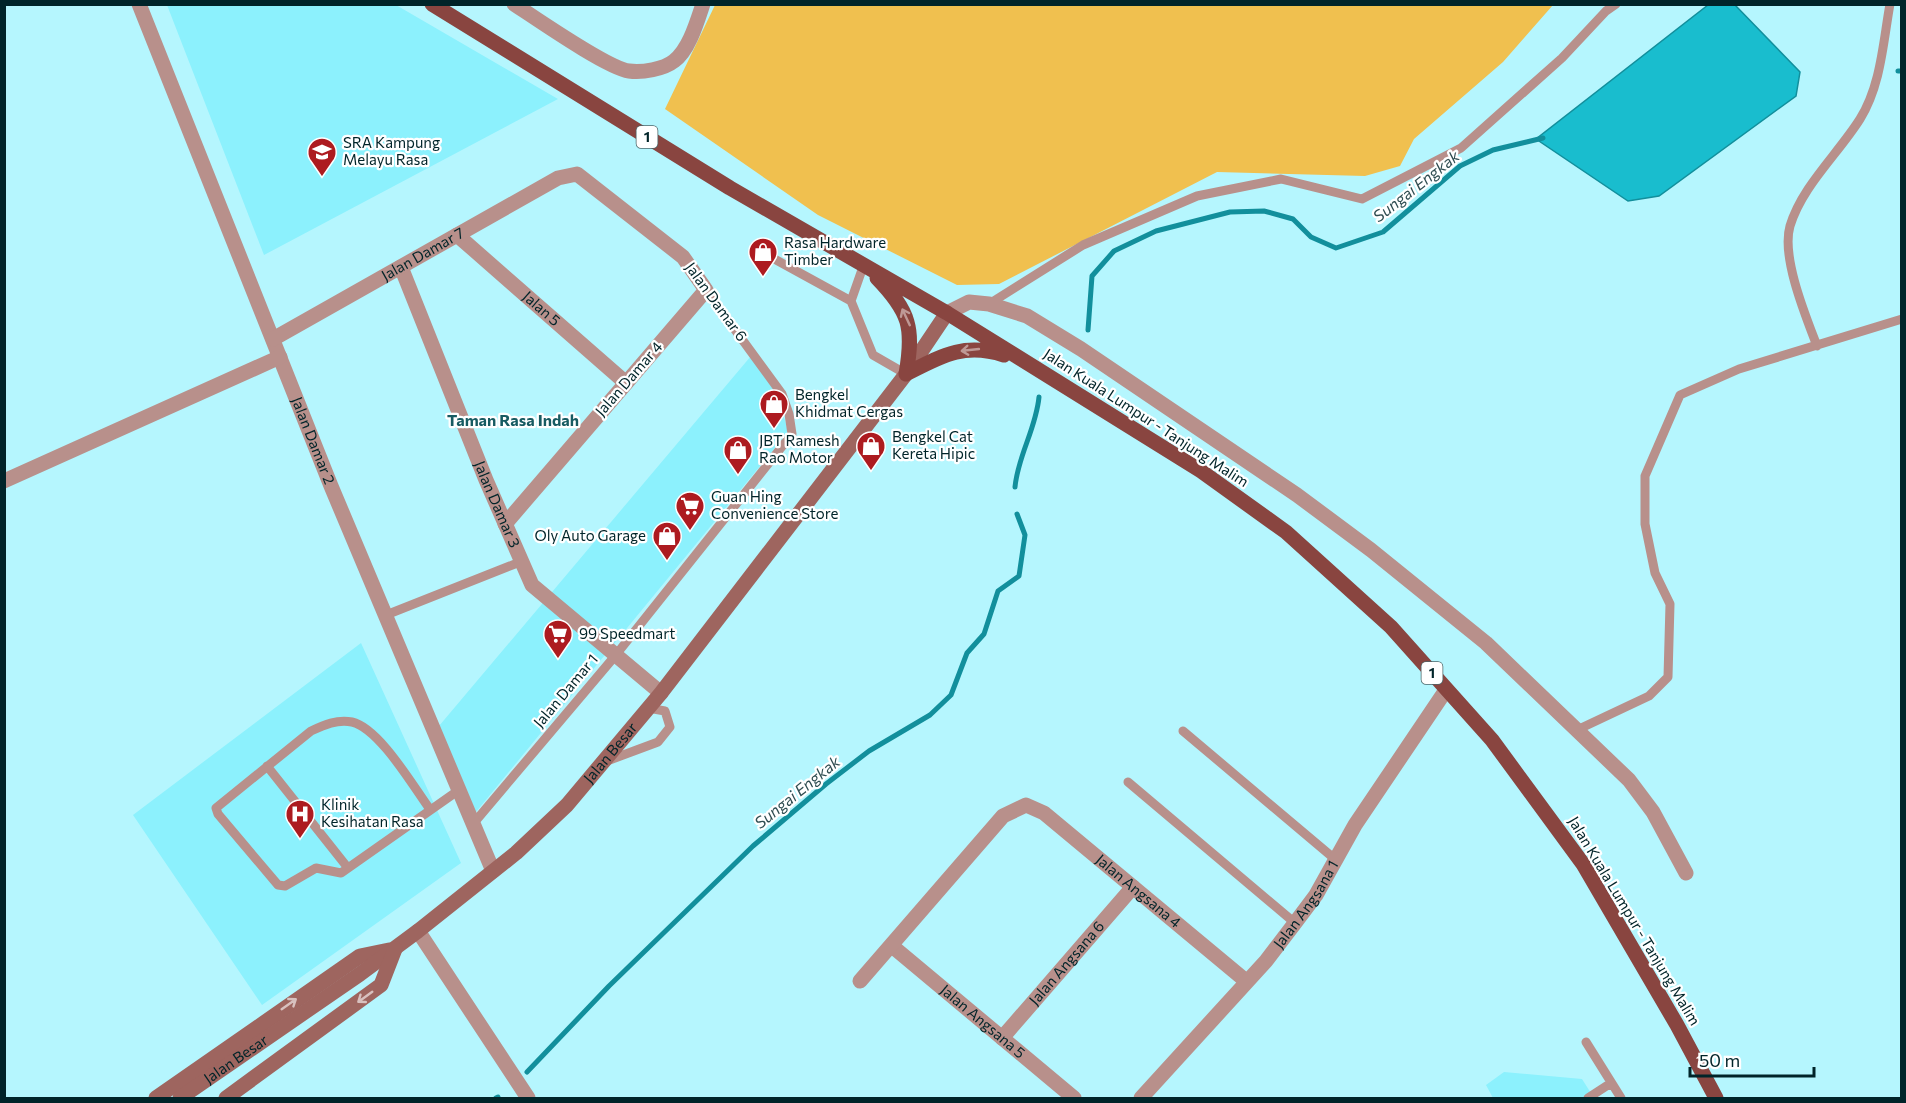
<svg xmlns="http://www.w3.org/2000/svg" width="1906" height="1103" font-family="Commissioner,sans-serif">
	<rect width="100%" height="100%" fill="#b5f6fe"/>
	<path fill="#8cf1fd" d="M167,5H396L558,99L264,255Z
		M751,356L779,397L788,432L476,812L439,726Z
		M361,643L461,863L262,1005L133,815Z
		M1504,1072L1582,1079L1594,1098H1493L1486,1085Z"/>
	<path fill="#f0c04f" d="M715,5H1553L1503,62L1414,139L1400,166L1365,176L1217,172L999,284L957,285L818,215L665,109Z"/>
	<path fill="#19bdce" stroke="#128f9c" stroke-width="1.5" d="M1708,5H1735L1800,72L1796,96L1659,196L1628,201L1536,139Z"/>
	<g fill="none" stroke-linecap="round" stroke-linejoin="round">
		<path stroke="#128f9c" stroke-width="5" d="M1898,71H1902
			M1088,330L1092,276L1114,251L1156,231L1230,212L1264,211L1293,219L1311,237L1336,248L1383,232L1460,166L1493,150L1543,138
			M1015,487C1018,455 1036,429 1039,397
			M527,1072L609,986L753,846L826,784L869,751L930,715L951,695L967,653L984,634L998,591L1019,576L1025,535L1017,514
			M496,1098L498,1097"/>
		<path stroke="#b8908b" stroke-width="9" d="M769,256L851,301L873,355L906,374
			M851,301L864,264
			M989,304L1083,245L1197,196L1281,179L1362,199L1461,148L1562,58L1606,11L1616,4
			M1817,346C1806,317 1781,257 1790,226C1802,186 1838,154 1860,119C1881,85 1883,43 1890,4
			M386,615L520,562
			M1579,729L1649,696L1668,677L1670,604L1655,573L1645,524V476L1680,395L1739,369L1902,319
			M1183,731L1336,860
			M607,761L658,742L670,727L665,711L648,708
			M267,766L348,868
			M1128,782L1295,923
			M429,808C413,786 379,728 352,722C337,719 324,725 311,731L216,808L218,814L278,885L285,886L316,868L341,873L459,790
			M473,824L615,656L792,434L789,414L782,394L706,290
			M1586,1042L1621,1098
			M1588,1098L1611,1083"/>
		<g stroke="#b8908b" stroke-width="15">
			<path id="s1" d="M139,4L331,486L493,871"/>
			<path d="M514,4C537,19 607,68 629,71C642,73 664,69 674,61C689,50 697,22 703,4"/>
			<path id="s2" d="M457,235L626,383"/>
			<path id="s3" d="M401,267L486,480L532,585L661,693"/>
			<path d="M947,313L969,302L989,304L1027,316L1081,349L1297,495L1371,550L1486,643L1629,780L1653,812L1686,873"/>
			<path id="s4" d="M273,339L558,178L577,174L683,257L706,290L505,524"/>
			<path d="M4,481L280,357"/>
			<path d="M418,931L528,1098"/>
			<path id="s5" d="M892,946L1074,1098"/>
			<path id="s6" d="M860,981L1003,816L1026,805L1044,813L1246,981"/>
			<path id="s7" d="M1002,1038L1133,887"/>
			<path id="s8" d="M1141,1098L1266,961L1295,923L1316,895L1355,825L1446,690"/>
		</g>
		<g stroke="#9e655f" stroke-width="15">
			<path d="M156,1098L360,956L389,950"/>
			<path id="s9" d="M180,1098L360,974L418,931L516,853L567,805L661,693L906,374L947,313"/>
			<path d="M226,1098L381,985L395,949"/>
		</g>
		<path stroke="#894540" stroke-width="15" d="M432,4L730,188L947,313L1201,471L1286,532L1391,627L1492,740L1583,864L1677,1025L1716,1098
			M877,278C910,312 914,328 906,374
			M906,374C941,356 964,342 1004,355"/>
	</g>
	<defs><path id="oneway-shaft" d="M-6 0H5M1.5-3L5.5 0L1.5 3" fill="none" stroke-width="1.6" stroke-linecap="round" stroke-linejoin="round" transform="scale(1.5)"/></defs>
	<g stroke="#be9996">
		<use href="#oneway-shaft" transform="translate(906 317) rotate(-115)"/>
		<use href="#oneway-shaft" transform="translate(970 350) rotate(174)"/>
	</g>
	<g stroke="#d8c1bf">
		<use href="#oneway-shaft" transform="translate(365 997) rotate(144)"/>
		<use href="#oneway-shaft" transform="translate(289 1004) rotate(-35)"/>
	</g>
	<defs>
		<g id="school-pin" transform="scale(1.5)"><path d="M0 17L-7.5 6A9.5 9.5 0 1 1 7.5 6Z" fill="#ad1b20" stroke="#fff"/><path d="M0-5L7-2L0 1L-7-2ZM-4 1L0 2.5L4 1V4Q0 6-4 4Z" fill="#fff"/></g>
		<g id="shop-pin" transform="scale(1.5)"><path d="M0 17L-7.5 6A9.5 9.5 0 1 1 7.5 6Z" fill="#ad1b20" stroke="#fff"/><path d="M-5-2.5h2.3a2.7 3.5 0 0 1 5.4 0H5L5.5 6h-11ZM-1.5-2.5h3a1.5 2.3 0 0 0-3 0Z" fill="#fff"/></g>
		<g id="supermarket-pin" transform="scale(1.5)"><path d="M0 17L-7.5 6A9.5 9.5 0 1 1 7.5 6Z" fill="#ad1b20" stroke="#fff"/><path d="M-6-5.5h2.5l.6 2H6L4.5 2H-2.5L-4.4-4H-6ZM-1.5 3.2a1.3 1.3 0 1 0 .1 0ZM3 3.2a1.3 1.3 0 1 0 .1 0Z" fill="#fff"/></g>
		<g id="hospital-pin" transform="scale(1.5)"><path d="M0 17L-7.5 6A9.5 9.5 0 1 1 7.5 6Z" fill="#ad1b20" stroke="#fff"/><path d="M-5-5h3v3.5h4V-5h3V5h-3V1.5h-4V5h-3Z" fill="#fff"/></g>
	</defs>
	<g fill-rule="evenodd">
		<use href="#school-pin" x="322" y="152"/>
		<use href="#shop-pin" x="763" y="252"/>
		<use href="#shop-pin" x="774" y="404"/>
		<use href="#shop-pin" x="871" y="446"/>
		<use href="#shop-pin" x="738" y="450"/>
		<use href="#supermarket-pin" x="690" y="506"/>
		<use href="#shop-pin" x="667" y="536"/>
		<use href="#supermarket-pin" x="558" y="634"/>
		<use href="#hospital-pin" x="300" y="814"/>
	</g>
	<g text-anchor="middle" stroke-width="4.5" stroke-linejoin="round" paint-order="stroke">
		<g fill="#fff" stroke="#4c6669" stroke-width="1.5">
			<rect x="636.5" y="126" width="21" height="22" rx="4.5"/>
			<rect x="1421.5" y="662" width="21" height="22" rx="4.5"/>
		</g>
		<g font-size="14" font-weight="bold" fill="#002429">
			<text x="647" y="142">1</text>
			<text x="1432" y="678">1</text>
		</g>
		<g font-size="15" fill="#002429" stroke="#fff" text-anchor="start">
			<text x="343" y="148">SRA Kampung<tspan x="343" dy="17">Melayu Rasa</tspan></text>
			<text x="784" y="248">Rasa Hardware<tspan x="784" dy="17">Timber</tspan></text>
			<text x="795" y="400">Bengkel<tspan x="795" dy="17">Khidmat Cergas</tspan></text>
			<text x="892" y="442">Bengkel Cat<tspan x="892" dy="17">Kereta Hipic</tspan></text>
			<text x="759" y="446">JBT Ramesh<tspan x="759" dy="17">Rao Motor</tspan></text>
			<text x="711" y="502">Guan Hing<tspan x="711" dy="17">Convenience Store</tspan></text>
			<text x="646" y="541" text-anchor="end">Oly Auto Garage</text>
			<text x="579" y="639">99 Speedmart</text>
			<text x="321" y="810">Klinik<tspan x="321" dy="17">Kesihatan Rasa</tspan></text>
		</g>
		<g font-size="15" fill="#002429" stroke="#fff">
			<text dy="5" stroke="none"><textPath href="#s4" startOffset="172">Jalan Damar 7</textPath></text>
			<text transform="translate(716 302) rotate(54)" y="5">Jalan Damar 6</text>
			<text dy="5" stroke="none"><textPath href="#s2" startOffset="112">Jalan 5</textPath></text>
			<text transform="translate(629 379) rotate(-49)" y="5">Jalan Damar 4</text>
			<text transform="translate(1146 418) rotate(33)" y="5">Jalan Kuala Lumpur - Tanjung Malim</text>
			<text dy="5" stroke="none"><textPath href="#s1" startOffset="470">Jalan Damar 2</textPath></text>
			<text dy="5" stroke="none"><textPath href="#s3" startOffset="256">Jalan Damar 3</textPath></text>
			<text transform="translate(566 691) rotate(-50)" y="5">Jalan Damar 1</text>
			<text dy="5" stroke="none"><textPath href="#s9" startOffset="554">Jalan Besar</textPath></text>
			<text dy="5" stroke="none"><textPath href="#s6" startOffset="386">Jalan Angsana 4</textPath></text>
			<text dy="5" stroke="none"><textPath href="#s8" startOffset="255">Jalan Angsana 1</textPath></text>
			<text transform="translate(1634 921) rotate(59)" y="5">Jalan Kuala Lumpur - Tanjung Malim</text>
			<text dy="5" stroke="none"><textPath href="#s7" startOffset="99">Jalan Angsana 6</textPath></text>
			<text dy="5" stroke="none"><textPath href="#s5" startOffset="118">Jalan Angsana 5</textPath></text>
			<text dy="5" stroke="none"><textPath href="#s9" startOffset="68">Jalan Besar</textPath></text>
		</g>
		<g font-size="16" font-style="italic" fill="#2f4d51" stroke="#fff">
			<text transform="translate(1416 186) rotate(-38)" y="6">Sungai Engkak</text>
			<text transform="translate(797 792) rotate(-39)" y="6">Sungai Engkak</text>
		</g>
		<g font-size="16" font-weight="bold" fill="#175b62" stroke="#fff">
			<text x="513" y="426">Taman Rasa Indah</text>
		</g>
	</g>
	<rect width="1906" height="1103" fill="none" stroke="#002429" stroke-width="12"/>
	<path d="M1690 1067v9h124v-9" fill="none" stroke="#002429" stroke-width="3"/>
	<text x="1699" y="1067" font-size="18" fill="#002429" stroke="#ffffff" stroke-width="4.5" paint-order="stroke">50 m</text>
</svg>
